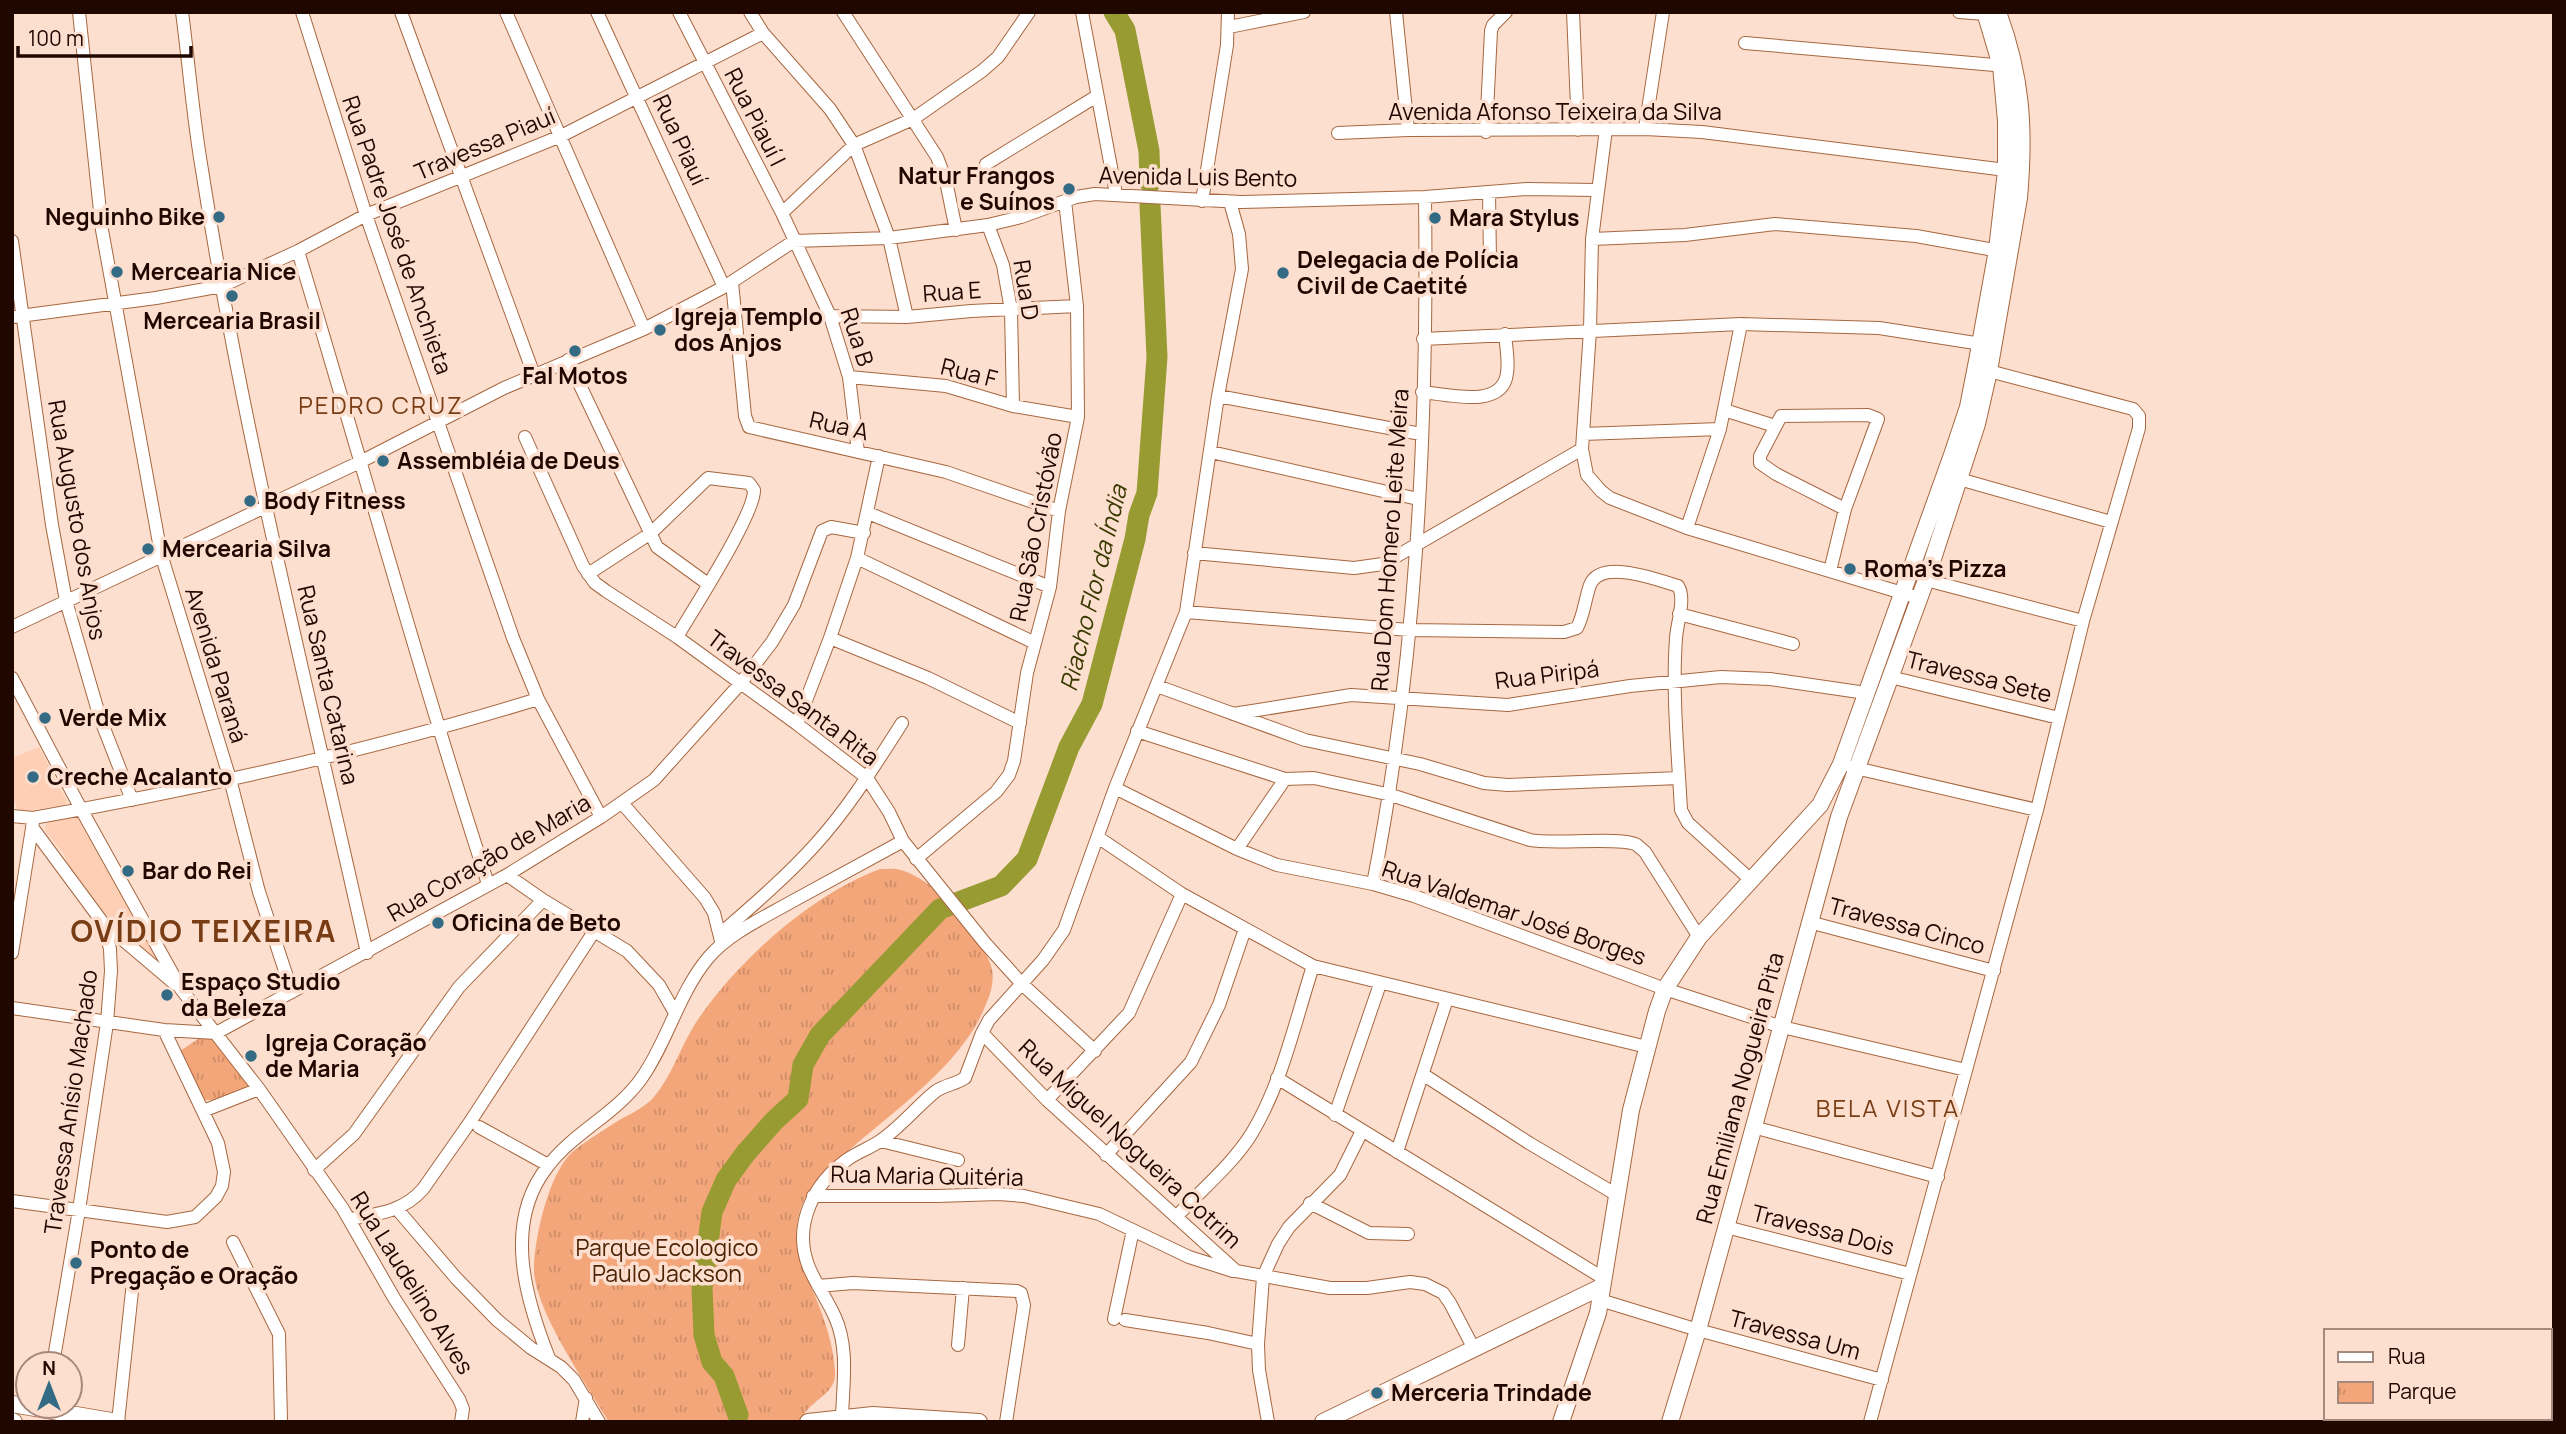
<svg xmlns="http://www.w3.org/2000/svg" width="2566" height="1434" font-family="Manrope,sans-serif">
	<defs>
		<pattern id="park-tufts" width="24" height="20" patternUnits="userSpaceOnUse" patternTransform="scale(1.75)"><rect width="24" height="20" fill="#f2a67a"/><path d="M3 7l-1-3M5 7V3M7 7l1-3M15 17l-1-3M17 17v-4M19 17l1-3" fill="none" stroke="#cf8d68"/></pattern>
	</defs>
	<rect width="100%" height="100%" fill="#fddfcf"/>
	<path fill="#fecfb4" d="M39,747L67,801L65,805L19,812L12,796V758Z
		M77,817L158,961L157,964L93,902L71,871L63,853L46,832L45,826L48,822Z"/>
	<path fill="url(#park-tufts)" d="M880,869C886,869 895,868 901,870C925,877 952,902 965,923C974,937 988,953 992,969C994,982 991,993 986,1004C966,1058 905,1103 862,1139C840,1158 814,1177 802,1205C787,1243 806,1272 819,1306C827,1326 834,1350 835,1372C837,1396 805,1401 801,1422H609C587,1385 535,1311 534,1270C534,1239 547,1184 566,1159C575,1147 600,1133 613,1124C625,1116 643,1109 653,1098C672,1076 680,1048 695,1024C735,963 810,895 880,869Z
		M204,1035H210L252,1087L218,1100H204L180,1051Z"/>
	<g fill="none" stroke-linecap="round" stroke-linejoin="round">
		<path stroke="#989b32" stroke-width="21" d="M1114,12L1125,30L1149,151L1150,183
			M738,1415L724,1376L712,1362L704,1335L702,1288L712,1212L726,1180L745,1154L774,1121L798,1099L803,1065L820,1035L940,909L1001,886L1027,859L1069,747L1092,704L1135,539L1139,515L1147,493L1157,357L1150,205"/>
		<g stroke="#a66740" stroke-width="14">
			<path id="minor" d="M79,12L102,230L161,554L230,779L259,892L292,992
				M182,12C189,65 193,118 202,170C243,433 309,693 367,953
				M302,12L366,215L513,638L538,699L601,817
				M401,12L534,375
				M506,12L644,329
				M597,12L724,287
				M679,12L782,213L830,316L849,377L858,452
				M750,12L763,33L830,109L854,145L889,238L907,317
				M843,12L937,157L946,181L956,230
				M1082,12L1116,194
				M1396,12L1408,130
				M1573,12L1578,130
				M1959,12L1986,14
				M1229,27L1304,12
				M1745,43L2006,66
				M1606,129L1592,239L1590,330L1582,449L1587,475L1601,491L1610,498L1687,528L1919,598
				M1645,129L1663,12
				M1486,132L1491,31L1493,25L1506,12
				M1338,133L1408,130L1645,129L1702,132L2014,171
				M986,164L1097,96
				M1489,192L1490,260
				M1202,201L1227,45L1228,12
				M782,213L854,145L913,119L982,71L998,57L1029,12
				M988,225L1003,265L1011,310L1013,406
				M1592,239L1685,235L1775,224L1916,236L2005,252
				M12,241L52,525L66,601L100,718L132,800
				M298,251C362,462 420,675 488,884
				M732,282L745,416L749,427L946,472L1059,511
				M830,316L907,317L971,311L1077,306
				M12,317L156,298L222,286L298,251L366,215L561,136L763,33
				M1423,339L1741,324L1879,328L1988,345
				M568,360L657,547L708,584
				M849,377L946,386L1013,406L1078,417
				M1422,392C1447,394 1503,410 1507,373C1509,360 1506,347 1505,334
				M1218,396L1421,434
				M1724,410L1775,426
				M1583,434L1720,429
				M525,437L583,566L595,583L606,591L677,637L797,724L867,778L889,812L903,841L985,943L1022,984L1095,1051
				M1211,452L1418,499
				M1959,479L2111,522
				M868,513L1050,587
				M1687,528L1720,429L1741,324
				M1194,553L1354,568L1383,564L1582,449
				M857,558L1035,643
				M1830,571L1845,509L1878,419L1868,415L1781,416L1760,456V463L1776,474L1845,509
				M588,574L651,533L708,478L749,483L754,490C755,514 692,611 677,637
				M1926,580L2083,621
				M1186,612L1409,630L1564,632L1577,628C1584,615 1585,599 1590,585C1601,558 1658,580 1678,586C1686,598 1677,623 1676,638C1672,695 1678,753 1681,810L1688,823L1751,880
				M1679,614L1793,644
				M12,627L362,461L504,388L644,329L724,287L794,241L889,238L988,225L1021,217L1076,197L1095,194L1241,202L1425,197L1527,189L1597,190
				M830,638L928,678L1020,723
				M1890,677L2059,718
				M12,678L81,809L181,989L259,1089L343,1209L394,1298L459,1399L463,1409L461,1422
				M1157,686L1305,740L1420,764L1484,783L1508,785L1679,778
				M1233,714L1351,695L1508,705L1630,686L1721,677L1770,679L1866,693
				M797,724L830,638L857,558L879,456
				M1137,731L1285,779L1314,778L1391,795L1530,840C1553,845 1622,836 1637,845C1638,846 1644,851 1645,852L1699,937
				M1851,767L2037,810
				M1115,788L1237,849L1277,865L1373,884L1414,896L1665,989L1782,1027L1966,1070
				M622,803L705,898L714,913L721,941
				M12,816L33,818C203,788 373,750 538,699
				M32,827L103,923L110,949L111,971L107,1023L79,1210L53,1364
				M1099,838L1182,894L1313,966L1647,1047
				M1237,849L1285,779
				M916,859L996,792L1009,775L1014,761L1027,673L1050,587L1059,511L1078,417L1077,306L1065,201
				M507,875L543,900L627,951L659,985L675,1013
				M1373,884C1417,660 1428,425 1425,197
				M1809,922L1994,971
				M103,923L175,984
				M720,934C752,906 785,878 814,846C848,809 875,765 902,723
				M12,953L33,822
				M12,1008L164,1030L216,1033L507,875L601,817L654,780L740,684L772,642L794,605L822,531L831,527L864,533
				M982,1033L1047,1100L1236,1271L1330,1288H1367L1410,1282L1425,1284L1443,1293L1450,1303L1473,1347
				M1424,1075L1529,1143L1617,1195
				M1277,1078L1603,1278
				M1047,1100L1129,1013L1182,894
				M203,1111L259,1089
				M1335,1115L1380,984
				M479,1127L548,1165
				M1753,1127L1938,1177
				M881,1141L958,1160
				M1397,1152L1447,999
				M1106,1155L1191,1062L1219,1005L1245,929
				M314,1170L354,1134L459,987L543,900
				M813,1196H937L999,1194L1024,1196L1099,1214L1189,1257L1233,1271
				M12,1201L167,1222L195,1217L216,1197L222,1186L224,1172L218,1143L164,1030
				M1310,1203L1369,1233L1408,1234
				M397,1209L456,1278L497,1320L531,1348L561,1367L574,1380L599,1422
				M1176,1217C1201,1190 1233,1164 1252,1133C1282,1083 1295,1022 1313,966
				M350,1219C377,1214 403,1212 423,1189L470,1122L595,930
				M1726,1227L1910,1274
				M233,1242L279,1334L281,1422
				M818,1286L853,1283L1017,1291L1021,1293L1024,1305L1006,1422
				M1600,1300L1698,1330L1882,1380
				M1114,1319L1133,1230
				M1125,1320L1208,1333L1258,1344
				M958,1345L963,1288
				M549,1358C525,1298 503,1222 548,1166C574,1132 616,1114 641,1079C667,1043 678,994 708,958C728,934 763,918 791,902C828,882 865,862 903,841
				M842,1417C843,1384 849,1348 835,1317C827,1299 815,1283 808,1265C793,1224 814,1183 848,1159C858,1152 870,1148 880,1141C901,1127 917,1106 936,1091C945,1085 956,1084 965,1078L982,1033L989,1020L1043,960L1064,930L1115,788L1186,612L1218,396L1242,269L1239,234L1230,202
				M118,1422L132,1291
				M582,1422L586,1398
				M1268,1422L1259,1370L1258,1344L1263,1277L1278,1244L1289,1227L1340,1175L1362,1131
				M1870,1422L2037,810L2083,621L2139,428V416L2133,409L1989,371"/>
		</g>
		<g stroke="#a66740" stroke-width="18">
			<path id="tertiary" d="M12,1404L117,1422
				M12,1421L14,1422
				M808,1422L873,1415L979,1422
				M1323,1422L1601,1287
				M1561,1422L1598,1313L1631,1110L1657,1011L1665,989L1699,937L1820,805L1841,764L1952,455L1968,407L1977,361L1997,250L2006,171V121L2001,66L1985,12
				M1670,1422L1698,1330L1839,817L1926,580L1977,424L1989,371L2019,198C2025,129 2022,77 1998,12"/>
		</g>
		<use href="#minor" stroke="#fff" stroke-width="12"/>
		<use href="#tertiary" stroke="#fff" stroke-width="16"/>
	</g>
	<g fill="#336b85" stroke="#fddfcf" stroke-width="2.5">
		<circle cx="1069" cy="189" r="7"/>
		<circle cx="219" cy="217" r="7"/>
		<circle cx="1435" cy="218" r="7"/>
		<circle cx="117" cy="272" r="7"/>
		<circle cx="1283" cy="273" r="7"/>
		<circle cx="232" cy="296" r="7"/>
		<circle cx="660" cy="330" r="7"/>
		<circle cx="575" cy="351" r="7"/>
		<circle cx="383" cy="461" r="7"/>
		<circle cx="250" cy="501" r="7"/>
		<circle cx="148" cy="549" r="7"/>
		<circle cx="1850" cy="569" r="7"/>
		<circle cx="45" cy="718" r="7"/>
		<circle cx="33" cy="777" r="7"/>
		<circle cx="128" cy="871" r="7"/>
		<circle cx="438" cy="923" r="7"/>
		<circle cx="167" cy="995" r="7"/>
		<circle cx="251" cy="1056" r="7"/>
		<circle cx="76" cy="1263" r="7"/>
		<circle cx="1377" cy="1393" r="7"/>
	</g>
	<g text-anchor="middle" stroke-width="7" stroke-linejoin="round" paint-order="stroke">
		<g font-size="23" fill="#200800" stroke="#fddfcf">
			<text x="1555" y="120">Avenida Afonso Teixeira da Silva</text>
			<text transform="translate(755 117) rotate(63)" y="8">Rua Piauí I</text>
			<text transform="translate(680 140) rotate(65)" y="8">Rua Piauí</text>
			<text transform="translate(485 144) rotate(-23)" y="8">Travessa Piauí</text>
			<text transform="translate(1198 177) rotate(1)" y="8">Avenida Luis Bento</text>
			<text transform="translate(397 235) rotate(71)" y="8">Rua Padre José de Anchieta</text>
			<text transform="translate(1026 290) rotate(81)" y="8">Rua D</text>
			<text transform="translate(952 292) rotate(-4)" y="8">Rua E</text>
			<text transform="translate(857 337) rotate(72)" y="8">Rua B</text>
			<text transform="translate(969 373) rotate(14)" y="8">Rua F</text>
			<text transform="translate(839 426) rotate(13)" y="8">Rua A</text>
			<text transform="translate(77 520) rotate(80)" y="8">Rua Augusto dos Anjos</text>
			<text transform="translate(1036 527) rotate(-79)" y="8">Rua São Cristóvão</text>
			<text transform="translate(1390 540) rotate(-86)" y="8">Rua Dom Homero Leite Meira</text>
			<text transform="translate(216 665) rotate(73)" y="8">Avenida Paraná</text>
			<text transform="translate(1547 675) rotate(-7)" y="8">Rua Piripá</text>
			<text transform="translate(1979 677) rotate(14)" y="8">Travessa Sete</text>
			<text transform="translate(328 685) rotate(77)" y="8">Rua Santa Catarina</text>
			<text transform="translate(793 698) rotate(37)" y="8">Travessa Santa Rita</text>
			<text transform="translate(489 858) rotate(-30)" y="8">Rua Coração de Maria</text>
			<text transform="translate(1514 913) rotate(19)" y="8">Rua Valdemar José Borges</text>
			<text transform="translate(1907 926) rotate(15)" y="8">Travessa Cinco</text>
			<text transform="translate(1740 1088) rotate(-75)" y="8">Rua Emiliana Nogueira Pita</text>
			<text transform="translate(71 1102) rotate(-82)" y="8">Travessa Anísio Machado</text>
			<text transform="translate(1130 1144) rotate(43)" y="8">Rua Miguel Nogueira Cotrim</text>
			<text transform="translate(927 1176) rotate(1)" y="8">Rua Maria Quitéria</text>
			<text transform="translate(1823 1230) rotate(14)" y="8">Travessa Dois</text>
			<text transform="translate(412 1283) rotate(58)" y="8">Rua Laudelino Alves</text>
			<text transform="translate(1795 1335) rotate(15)" y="8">Travessa Um</text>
		</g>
		<g font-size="23" font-weight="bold" fill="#200800" stroke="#fddfcf" text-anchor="start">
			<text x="1055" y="184" text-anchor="end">Natur Frangos<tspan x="1055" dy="26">e Suínos</tspan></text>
			<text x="205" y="225" text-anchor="end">Neguinho Bike</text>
			<text x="1449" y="226">Mara Stylus</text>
			<text x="1297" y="268">Delegacia de Polícia<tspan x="1297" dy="26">Civil de Caetité</tspan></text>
			<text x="131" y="280">Mercearia Nice</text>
			<text x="674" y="325">Igreja Templo<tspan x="674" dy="26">dos Anjos</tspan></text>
			<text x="232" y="329" text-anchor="middle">Mercearia Brasil</text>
			<text x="575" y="384" text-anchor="middle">Fal Motos</text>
			<text x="397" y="469">Assembléia de Deus</text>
			<text x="264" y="509">Body Fitness</text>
			<text x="162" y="557">Mercearia Silva</text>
			<text x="1864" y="577">Roma's Pizza</text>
			<text x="59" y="726">Verde Mix</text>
			<text x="47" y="785">Creche Acalanto</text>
			<text x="142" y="879">Bar do Rei</text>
			<text x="452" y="931">Oficina de Beto</text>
			<text x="181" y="990">Espaço Studio<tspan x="181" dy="26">da Beleza</tspan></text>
			<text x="265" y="1051">Igreja Coração<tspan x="265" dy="26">de Maria</tspan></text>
			<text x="90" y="1258">Ponto de<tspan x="90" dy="26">Pregação e Oração</tspan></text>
			<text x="1391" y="1401">Merceria Trindade</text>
		</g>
		<g font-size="23" fill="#4e2406" stroke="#fddfcf">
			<text x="667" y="1256">Parque Ecologico<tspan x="667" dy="26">Paulo Jackson</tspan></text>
		</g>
		<g font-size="24" letter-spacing="2" fill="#783d14" stroke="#fddfcf">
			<text x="381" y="414">PEDRO CRUZ</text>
			<text x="1888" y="1117">BELA VISTA</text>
		</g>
		<g font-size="24" font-style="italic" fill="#393a00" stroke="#fddfcf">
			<text transform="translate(1094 588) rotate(-76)" y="8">Riacho Flor da Índia</text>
		</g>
		<g font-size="30" font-weight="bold" letter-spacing="2" fill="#783d14" stroke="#fddfcf">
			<text x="204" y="942">OVÍDIO TEIXEIRA</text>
		</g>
	</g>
	<rect width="2566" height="1434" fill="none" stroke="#200800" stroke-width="28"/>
	<rect x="2324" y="1329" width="228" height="91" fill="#fddfcf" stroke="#a5897c" stroke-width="2"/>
	<rect x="2338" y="1352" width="35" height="10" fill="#ffffff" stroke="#a5897c" stroke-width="2"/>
	<text x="2388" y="1364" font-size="21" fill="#200800">Rua</text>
	<rect x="2338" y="1382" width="35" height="21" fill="url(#park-tufts)" stroke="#a5897c" stroke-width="2"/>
	<text x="2388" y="1399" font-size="21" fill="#200800">Parque</text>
	<g transform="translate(49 1385)"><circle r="33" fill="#fddfcf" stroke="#a5897c" stroke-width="2"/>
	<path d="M0-5L12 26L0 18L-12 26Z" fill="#336b85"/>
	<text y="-10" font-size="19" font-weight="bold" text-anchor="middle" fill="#200800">N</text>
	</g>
	<path d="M18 46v10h173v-10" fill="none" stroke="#200800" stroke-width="3.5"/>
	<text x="28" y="46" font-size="21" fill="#200800" stroke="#fddfcf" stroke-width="5" paint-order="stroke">100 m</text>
</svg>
